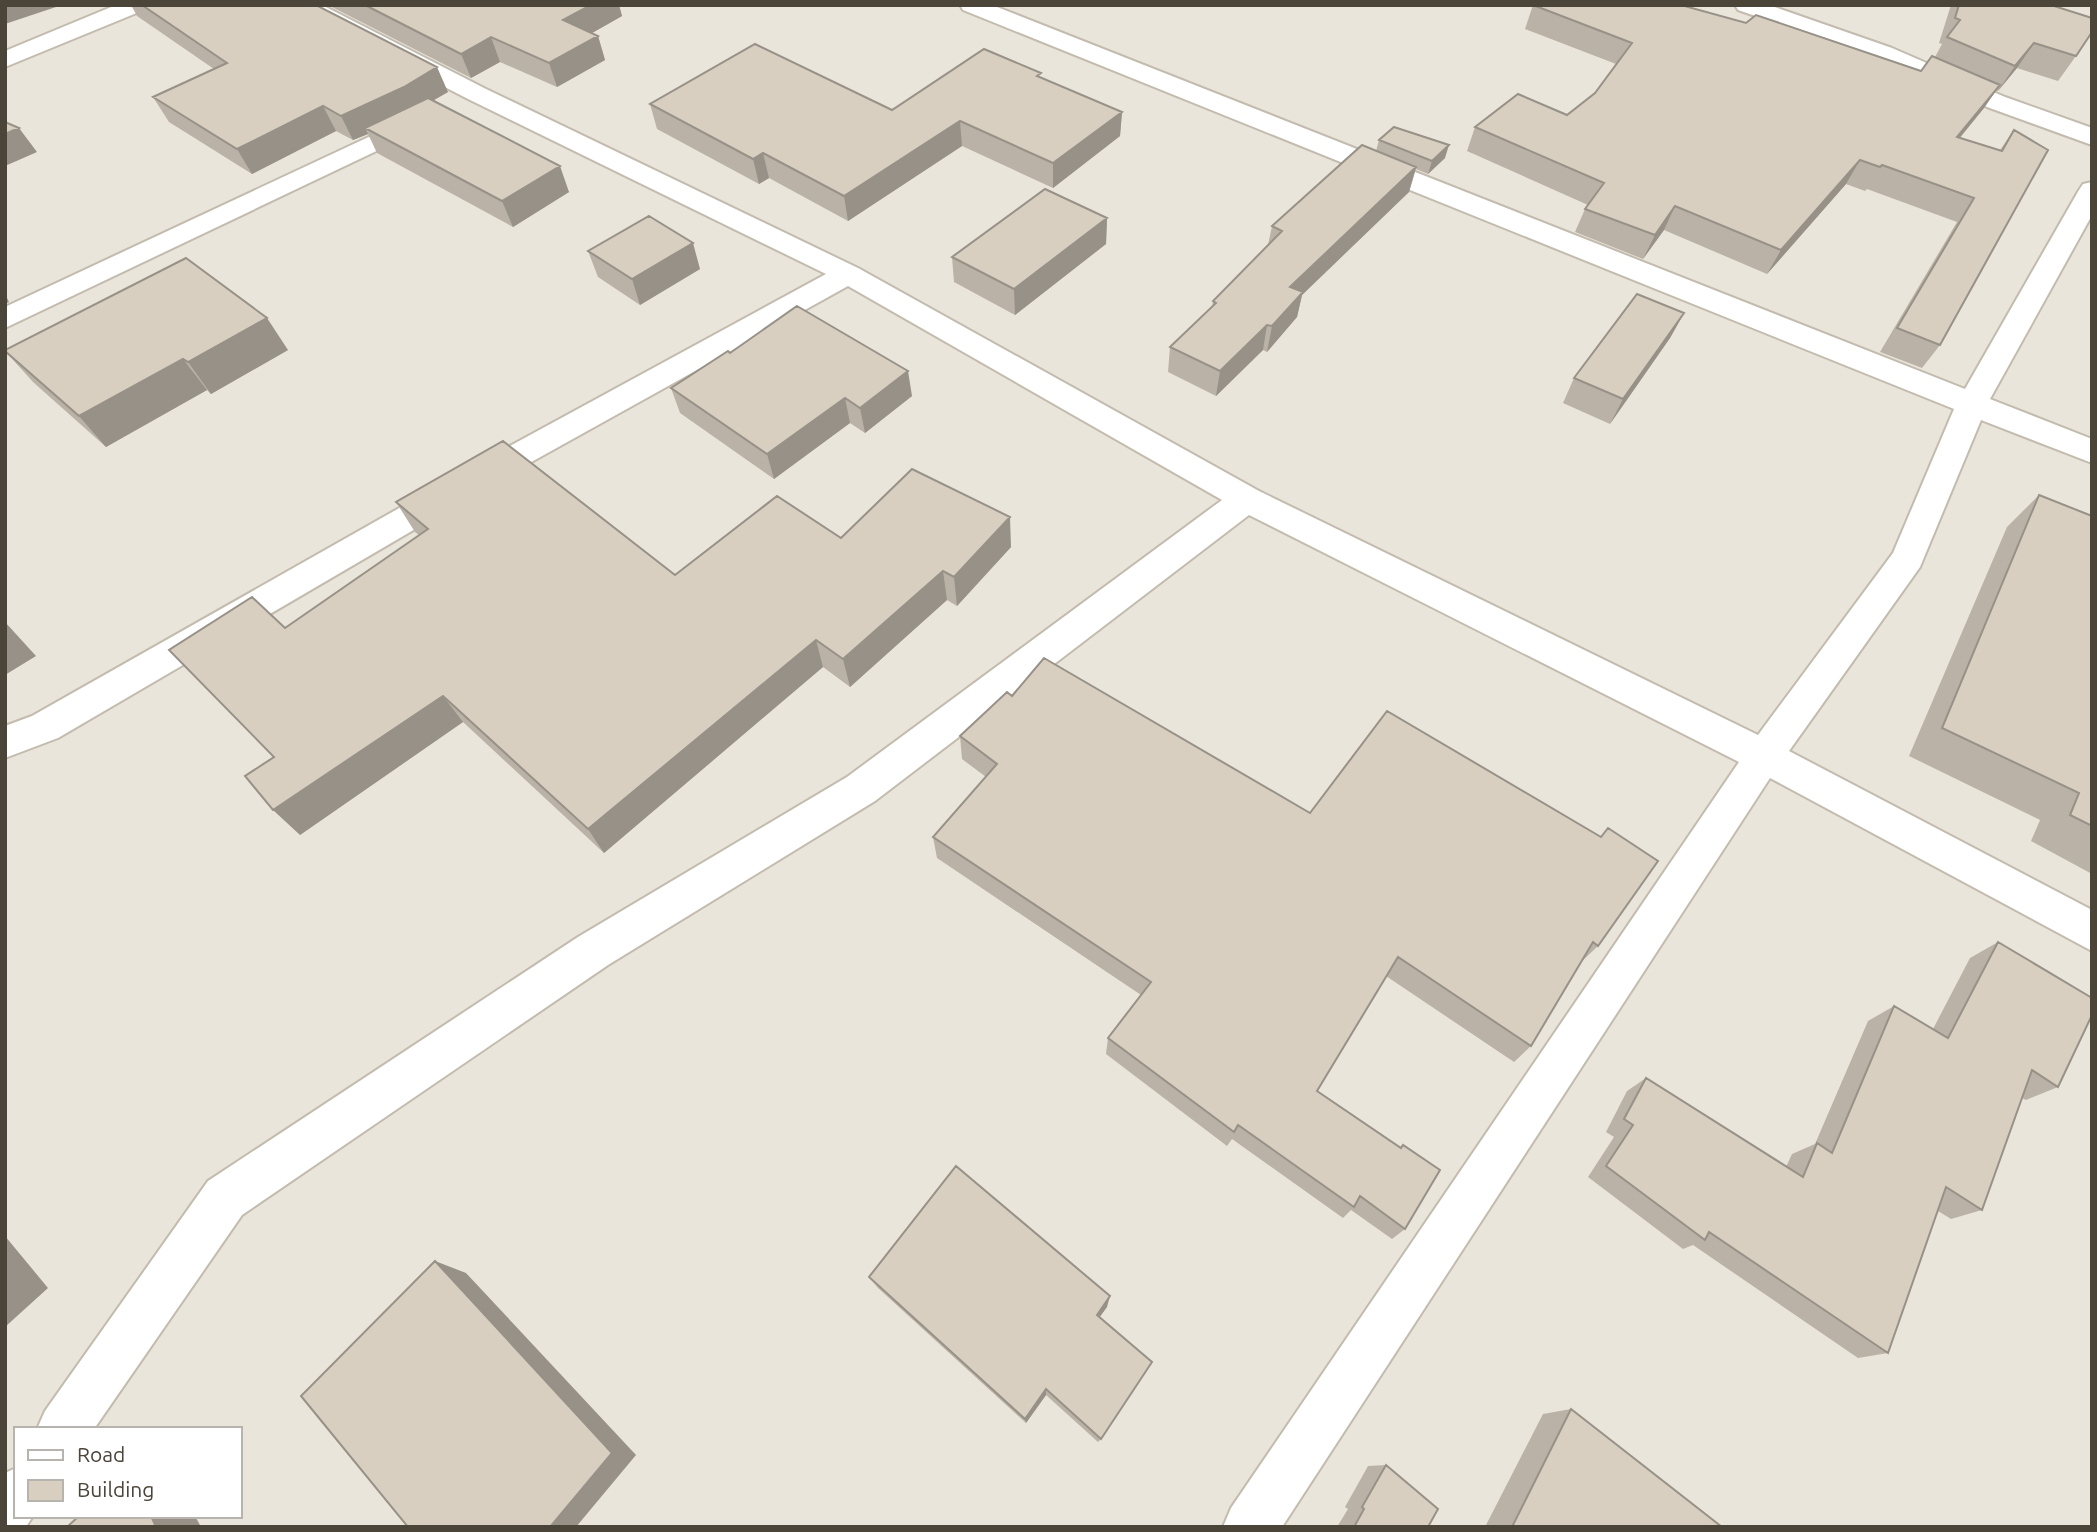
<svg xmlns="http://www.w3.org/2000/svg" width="2097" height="1532" font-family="Ubuntu,sans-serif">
	<rect width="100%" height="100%" fill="#f6f3ec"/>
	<path fill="#eae5da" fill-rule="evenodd" d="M5,5H2092V1527H5ZM16,1429H240V1516H16Z"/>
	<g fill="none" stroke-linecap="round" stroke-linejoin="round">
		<g stroke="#c2bbae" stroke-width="4">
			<path id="minor" d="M116,5H147L144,10L5,67V51Z
				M293,5H322L486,89L858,268L1259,491L1758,735L1893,553L1954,409L963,10L960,5H992L1965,389L2079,190L2083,184L2092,182V215L1990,399L2092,439V463L1981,420L1920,567L1789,751L2092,910V951L1770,778L1282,1527H1223L1231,1508L1739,762L1249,515L875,801L608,965L242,1215L94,1429H37L45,1411L208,1181L578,937L847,777L1222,500L848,286L499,480L58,738L5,758V726L32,716L477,464L826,274L468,99L296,10Z
				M1735,5H1769L1892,48L2005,97L2092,128V145L1987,107L1876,58L1738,10Z
				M420,113L429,116L433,121L429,126L5,328V307Z
				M16,1468V1516H33L26,1527H5V1473Z"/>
		</g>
		<use href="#minor" fill="#fff" fill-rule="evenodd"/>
	</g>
	<path fill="#bab2a6" d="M131,5H316L448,92L432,101L569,192L513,227L377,153L368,134L353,140L336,131L252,174L169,122L153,97L214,69L137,16Z
		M328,5H619L622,16L592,33L598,36L605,60L557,87L500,62L471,78Z
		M1533,5L1921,71L1935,57L1942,44L1939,43L1951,5H2051L2076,56L2058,81L2017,68L1998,91L1996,90L1984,108L1960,138L2000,150L2014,130L1940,345L1922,368L1880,352L1957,222L1867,189L1865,191L1846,184L1767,274L1664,230L1643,259L1575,232L1585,209L1588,205L1467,151L1475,127L1567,115L1595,93L1616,64L1525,29Z
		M1041,78L1122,112L1120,136L1053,188L962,146L848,221L769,178L759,184L657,129L650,104L892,110Z
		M1379,140L1445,158L1428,174L1416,169L1409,192L1302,295L1297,317L1267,352L1263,350L1216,396L1168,372L1170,347L1212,307L1213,301L1268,245L1272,226L1376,151Z
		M1107,218L1106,244L1015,315L954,282L952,257Z
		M588,251L700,269L640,305L598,277Z
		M1684,313L1670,338L1610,424L1563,403L1574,378Z
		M288,350L211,394L207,390L106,447L33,382L5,351Z
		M730,353L912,396L865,433L850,423L774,479L680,413L671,388Z
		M2039,495L2092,516V874L2031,841L2040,820L1909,756L2007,527Z
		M396,502L675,575L841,538L1011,547L957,606L947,600L850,687L823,667L604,853L463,722L300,835L274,757L285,628L419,535L415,532Z
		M1012,696L1310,813L1387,711L1598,946L1581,962L1531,1046L1514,1062L1386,976L1317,1091L1400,1147L1403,1145L1405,1229L1392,1239L1351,1210L1343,1218L1232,1139L1227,1146L1106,1054L1108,1038L1141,995L937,858L933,837L986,777L962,759L960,736Z
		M1998,942L2058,1087L2026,1100L2022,1098L1982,1210L1951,1219L1938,1211L1888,1353L1858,1358L1693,1245L1683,1249L1588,1177L1614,1137L1606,1132L1627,1091L1646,1078L1786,1167L1792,1154L1815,1144L1868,1021L1894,1006L1933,1029L1970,958Z
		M869,1277L1107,1307L1099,1317L1101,1439L1098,1442L1046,1395L1026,1423L878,1288Z
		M1571,1409L1722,1527H1485L1543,1414Z
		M1386,1465L1428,1527H1337L1348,1509L1345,1507L1368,1466Z"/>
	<path fill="#979187" d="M5,5H62L5,24Z
		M591,5H619L622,16L571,45L563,20Z
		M598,36L605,60L557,87L549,63Z
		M491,37L500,62L471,78L461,54Z
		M2034,43L2017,68L1998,91L2015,66Z
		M437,67L448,92L415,111L365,128L368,134L353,140L341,116Z
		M2000,85L1984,108L1941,160L1957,137Z
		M323,106L336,131L252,174L237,149Z
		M1122,112L1120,136L1053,188V163Z
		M960,121L962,146L848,221L844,196Z
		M19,128L37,152L5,166V134Z
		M1449,145L1445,158L1428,174L1432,161Z
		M763,153L769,178L759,184L753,159Z
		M1860,160L1846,184L1767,274L1781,250Z
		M560,166L569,192L513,227L502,201Z
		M1416,167L1409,192L1302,295L1297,317L1267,352L1272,326L1290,287Z
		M1675,206L1664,230L1643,259L1655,235Z
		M1107,218L1106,244L1015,315L1014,289Z
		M693,243L700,269L640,305L632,279Z
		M5,294L9,302L5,304Z
		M1684,313L1670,338L1610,424L1623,399Z
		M267,318L288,350L211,394L188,362Z
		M1267,325L1263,350L1216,396L1220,371Z
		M183,359L207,390L106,447L79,416Z
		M908,371L912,396L865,433L860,408Z
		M845,398L850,423L774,479L767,454Z
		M1010,517L1011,547L957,606L954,577Z
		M943,571L947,600L850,687L843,659Z
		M5,622L36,656L5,675Z
		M816,640L823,667L604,853L588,829Z
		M443,696L463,722L300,835L273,810Z
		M5,1236L48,1288L5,1327Z
		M435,1261L466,1273L636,1455L576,1527H550Z
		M1110,1296L1107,1307L1094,1325L1097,1315Z
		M1046,1389V1395L1026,1423L1025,1419Z
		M151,1516H195L201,1527H156Z"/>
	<path fill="#d8cfc1" stroke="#979187" stroke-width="2" d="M142,5H316L437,67L404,87L341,116L323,106L237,149L153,97L227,63Z
		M365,5H591L563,20L598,36L549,63L491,37L461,54Z
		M1533,5H1681L1746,23L1756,15L1921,71L1932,56L2000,85L1957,137L2002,151L2014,130L2048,150L1940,345L1897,328L1974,198L1882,165L1880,167L1860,160L1781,250L1675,206L1655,235L1585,209L1604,183L1475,127L1518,94L1567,115L1595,93L1632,43Z
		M1959,5H2051L2092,18V32L2076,56L2034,43L2015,66L1947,37L1960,20L1955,18Z
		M755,44L892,110L984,49L1041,73L1037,76L1122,112L1053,163L960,121L844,196L763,153L753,159L650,104Z
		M428,98L560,166L502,201L365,128Z
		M5,122L19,128L5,134Z
		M1394,127L1449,145L1432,161L1379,140Z
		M1362,145L1416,167L1290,287L1303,292L1272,326L1267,325L1220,371L1170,347L1216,303L1213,301L1282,231L1272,226Z
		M1045,189L1107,218L1014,289L952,257Z
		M649,216L693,243L632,279L588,251Z
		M186,258L267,318L188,362L183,359L79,416L5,351V350Z
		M1637,294L1684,313L1623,399L1574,378Z
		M797,306L908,371L860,408L845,398L767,454L671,388L728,351L730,353Z
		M503,441L675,575L777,496L841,538L912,469L1010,517L954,577L943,571L843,659L816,640L588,829L443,696L273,810L245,776L274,757L169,650L252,597L285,628L428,529L396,502Z
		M2039,495L2092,516V826L2070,815L2079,793L1942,728Z
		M1044,658L1310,813L1387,711L1601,837L1608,828L1658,861L1598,946L1593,942L1531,1046L1398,957L1317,1091L1401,1148L1403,1145L1440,1170L1405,1229L1360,1196L1354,1207L1238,1125L1234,1132L1108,1038L1151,982L933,837L997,764L960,736L1007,692L1012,696Z
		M1998,942L2092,998V1015L2058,1087L2032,1070L1982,1210L1946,1187L1888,1353L1709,1232L1705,1240L1606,1166L1633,1125L1624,1119L1646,1078L1803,1177L1817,1143L1832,1153L1894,1006L1948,1038Z
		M956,1166L1110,1296L1097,1315L1152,1362L1101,1439L1046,1389L1025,1419L869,1277Z
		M435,1261L612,1453L550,1527H408L301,1396Z
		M1571,1409L1722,1527H1512Z
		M1386,1465L1438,1509L1428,1527H1354L1364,1509L1362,1507Z
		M79,1516H151L156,1527H67Z"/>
	<rect width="2097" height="1532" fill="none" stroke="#4b4439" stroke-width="14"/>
	<rect x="14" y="1427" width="228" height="91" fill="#ffffff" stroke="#b7b4b0" stroke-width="2"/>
	<rect x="28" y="1450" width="35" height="10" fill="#ffffff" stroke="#b7b4b0" stroke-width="2"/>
	<text x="77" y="1462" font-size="21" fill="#4b4439">Road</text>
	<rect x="28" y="1480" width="35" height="21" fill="#d8cfc1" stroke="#b7b4b0" stroke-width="2"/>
	<text x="77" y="1497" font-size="21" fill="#4b4439">Building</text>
</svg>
